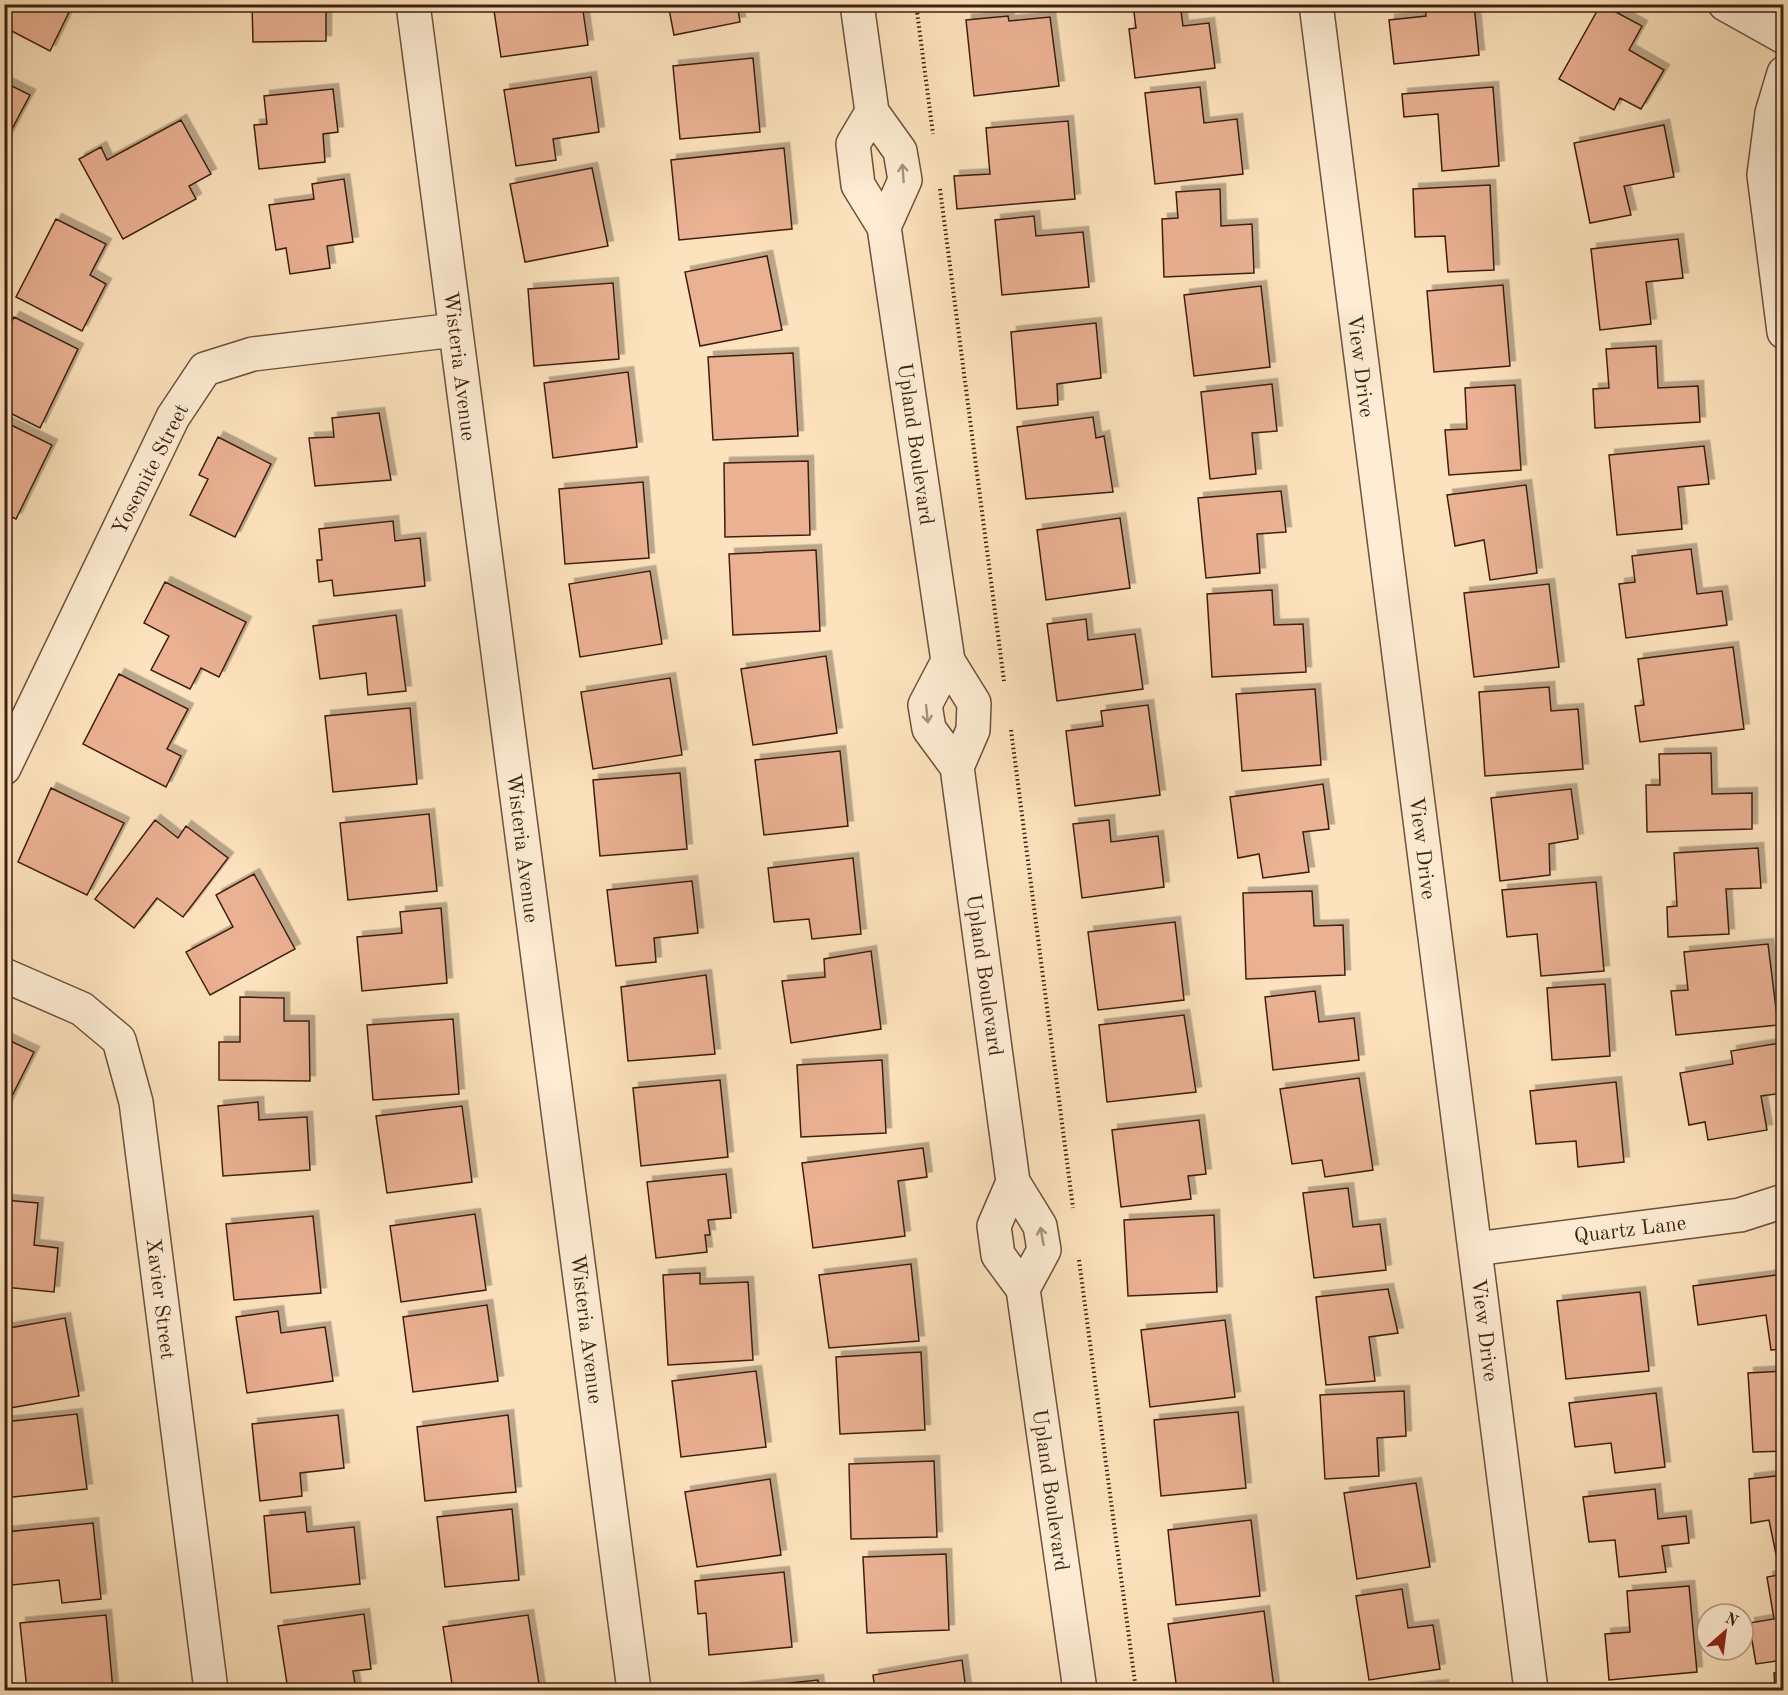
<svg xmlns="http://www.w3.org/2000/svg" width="1788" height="1695" font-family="'Old Standard TT',serif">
	<defs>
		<filter id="shadow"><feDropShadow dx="5.5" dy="-5.5" stdDeviation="0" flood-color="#0004"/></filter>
	</defs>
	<rect width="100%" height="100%" fill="#fde3bd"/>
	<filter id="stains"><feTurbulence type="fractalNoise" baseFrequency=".00333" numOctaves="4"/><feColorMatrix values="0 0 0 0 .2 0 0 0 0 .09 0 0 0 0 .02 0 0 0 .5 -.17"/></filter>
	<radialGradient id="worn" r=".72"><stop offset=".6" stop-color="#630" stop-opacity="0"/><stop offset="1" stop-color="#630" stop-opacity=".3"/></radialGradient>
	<path fill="#eab193" stroke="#3f1f10" stroke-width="1.5" filter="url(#shadow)" d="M4,4H73L50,51L4,27Z
		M252,4H326V41L253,42Z
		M493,4H582L588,45L501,57Z
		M668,4H737L740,22L674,35Z
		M1133,4H1180L1183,26L1209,23L1215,68L1135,78L1129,29L1136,28Z
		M1425,4H1474L1479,55L1394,64L1389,20L1426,16Z
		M1601,4L1642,26L1629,50L1664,70L1641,109L1620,98L1614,110L1559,79Z
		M1008,16L1009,21L1050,17L1059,86L974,96L966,20Z
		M753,58L760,132L680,139L673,66Z
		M591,77L599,132L553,139L556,160L516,166L504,90Z
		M4,82L30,95L4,144Z
		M1200,87L1204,123L1237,119L1243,174L1155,184L1145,93Z
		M1493,87L1499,166L1442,171L1438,114L1404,117L1402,94Z
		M333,89L338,132L323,134L325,162L259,169L254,125L267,124L264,96Z
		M181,120L211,174L189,186L196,199L123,239L79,159L101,147L107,160Z
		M1068,121L1075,199L957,209L954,176L990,174L986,128Z
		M1664,125L1674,177L1624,186L1631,215L1590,223L1574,143Z
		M784,148L792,229L679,240L671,160Z
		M592,168L608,246L525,262L510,184Z
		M344,179L353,242L327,246L330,268L290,274L286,248L276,250L269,205L314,199L312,184Z
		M1490,185L1494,270L1448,272L1445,236L1415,237L1413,189Z
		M1220,189L1221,226L1252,224L1254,273L1164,277L1162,219L1178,218L1176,192Z
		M1034,216L1036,236L1083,232L1089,287L1002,295L995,220Z
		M56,219L106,244L90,275L106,284L82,331L16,297Z
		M1678,239L1683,278L1646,282L1651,324L1600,330L1591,249Z
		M767,256L782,330L700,346L685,272Z
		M613,283L619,359L534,366L528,289Z
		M1503,285L1510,366L1434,372L1427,291Z
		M1261,286L1270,367L1194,376L1184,295Z
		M14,317L78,349L40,428L4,410V336Z
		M1096,323L1101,378L1057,384L1058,405L1017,409L1011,332Z
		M1656,346L1658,388L1698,386L1700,422L1595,428L1593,389L1609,388L1606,349Z
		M793,353L798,436L713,440L708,357Z
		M628,372L637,447L553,458L544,383Z
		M1272,384L1277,431L1252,433L1256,474L1210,479L1201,392Z
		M1515,385L1521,470L1449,475L1445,430L1467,429L1465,388Z
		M379,413L391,480L315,486L309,438L334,437L332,418Z
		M1093,417L1096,438L1104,436L1113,492L1026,499L1017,427Z
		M5,422L52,445L16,519L4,513Z
		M218,437L271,464L235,537L190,515L208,479L199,475Z
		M1704,446L1709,484L1678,487L1682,529L1617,535L1609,455Z
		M808,461L810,535L725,537L724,463Z
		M643,482L649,558L565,564L559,489Z
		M1526,485L1537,573L1490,580L1484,540L1455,546L1447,495Z
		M1281,491L1286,532L1257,534L1260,573L1206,578L1198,498Z
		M1120,518L1130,588L1046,600L1037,530Z
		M393,521L395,541L420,538L425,586L334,596L332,580L319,582L317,560H322L319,529Z
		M1691,549L1697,594L1722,591L1727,625L1626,638L1619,584L1635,582L1632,556Z
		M816,550L820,631L733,635L729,554Z
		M650,571L662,644L580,657L569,584Z
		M165,582L246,622L219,677L201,668L190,689L151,670L169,636L144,623Z
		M1549,584L1559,667L1474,677L1464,593Z
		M1272,590L1274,625L1303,624L1306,672L1212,677L1207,594Z
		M396,615L406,691L368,695L366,673L320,679L313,626Z
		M1086,619L1088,640L1135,634L1143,689L1057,701L1047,624Z
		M1733,647L1744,729L1640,742L1635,706L1644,705L1638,659Z
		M826,656L837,733L753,745L741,669Z
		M119,674L188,709L167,749L181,756L166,787L83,744Z
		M670,678L682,755L593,769L581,692Z
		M1549,687L1551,711L1578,709L1583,769L1485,776L1479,692Z
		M1315,689L1321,765L1242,771L1236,694Z
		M1148,705L1160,795L1075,806L1066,731L1103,726L1101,711Z
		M410,708L417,784L333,792L325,716Z
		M840,751L848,826L764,835L755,760Z
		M1711,753L1712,794L1752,793V829L1647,832L1646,785H1660L1659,754Z
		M680,773L687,849L600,856L593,780Z
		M1323,784L1329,829L1303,832L1309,872L1263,878L1259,854L1238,858L1230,797Z
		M51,788L124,823L87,895L18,862Z
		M1571,789L1578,839L1549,844L1550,875L1500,881L1491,798Z
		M429,814L437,891L348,900L340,823Z
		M155,820L178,838L186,826L228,858L183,917L157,898L134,928L95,899Z
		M1109,820L1111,842L1158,836L1164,887L1082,898L1073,824Z
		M1758,848L1761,888L1726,889L1729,934L1668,937L1667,907L1677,906L1674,853Z
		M853,858L861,934L812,939L809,919L774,922L768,868Z
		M254,874L295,949L210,995L186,952L233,927L216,895Z
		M692,881L698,933L654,938L656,962L616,966L607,890Z
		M1596,882L1604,971L1541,976L1537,934L1507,937L1502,890Z
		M1312,891L1314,926L1343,925L1345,975L1246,979L1243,893Z
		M441,908L447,983L362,991L357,937L402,933L400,912Z
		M1175,922L1184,1000L1098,1010L1088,932Z
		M1768,944L1778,1025L1676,1035L1671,991L1688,990L1684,952Z
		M871,951L881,1029L791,1043L782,981L825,977L824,959Z
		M706,975L715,1054L628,1061L621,987Z
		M1605,984L1610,1056L1552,1060L1547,988Z
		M1315,991L1319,1022L1354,1018L1359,1060L1273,1070L1265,997Z
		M240,997L284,998V1021H309L310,1081L219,1080V1042H240Z
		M1184,1015L1196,1092L1107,1102L1099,1025Z
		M453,1019L459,1094L373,1100L367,1025Z
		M4,1038L34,1052L4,1112Z
		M1780,1043L1784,1093L1761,1096L1767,1130L1708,1140L1705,1122L1689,1125L1680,1073L1733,1064L1731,1051Z
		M882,1060L886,1133L801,1137L797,1065Z
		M1359,1078L1373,1170L1325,1177L1322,1160L1292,1164L1280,1089Z
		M720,1080L728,1157L641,1166L633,1088Z
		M1616,1082L1624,1162L1578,1167L1576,1141L1536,1144L1530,1091Z
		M258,1102L259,1120L307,1117L310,1170L223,1176L218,1106Z
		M462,1106L472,1182L387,1193L376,1116Z
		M1199,1120L1206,1174L1188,1176L1191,1199L1121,1207L1112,1130Z
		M923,1148L927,1177L898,1181L905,1236L813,1248L802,1163Z
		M726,1174L731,1218L708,1220L710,1235H705L707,1252L656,1258L647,1182Z
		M1348,1188L1353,1227L1380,1224L1386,1270L1314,1278L1303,1193Z
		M4,1200L38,1203L34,1245L58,1248L54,1292L4,1287Z
		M475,1214L486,1290L401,1302L390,1226Z
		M1214,1215L1217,1292L1128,1296L1124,1220Z
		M313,1216L321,1293L234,1300L226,1224Z
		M911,1264L919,1341L829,1348L819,1275Z
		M700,1273V1284L748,1282L753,1360L668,1365L663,1275Z
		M1784,1274V1349L1771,1350L1766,1315L1698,1325L1693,1286Z
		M1388,1289L1398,1333L1369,1337L1375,1381L1326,1385L1316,1297Z
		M1640,1292L1649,1371L1566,1379L1557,1301Z
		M487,1305L498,1381L413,1392L403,1317Z
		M278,1311L281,1333L325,1327L333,1381L247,1393L236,1317Z
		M65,1318L79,1396L4,1409V1329Z
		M1225,1320L1235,1397L1150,1407L1141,1330Z
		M921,1352L925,1430L840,1434L836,1357Z
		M756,1371L766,1447L681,1457L672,1381Z
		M1784,1371V1451L1753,1452L1748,1373Z
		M1404,1391L1406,1436L1377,1438L1379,1476L1325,1479L1320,1395Z
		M1656,1393L1665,1467L1615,1473L1611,1443L1575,1447L1569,1403Z
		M1238,1412L1246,1488L1161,1496L1154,1420Z
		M77,1414L87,1489L4,1498V1422Z
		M338,1415L344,1468L300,1473L302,1496L260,1501L252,1424Z
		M508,1415L516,1492L425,1501L417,1427Z
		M934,1461L937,1537L851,1539L849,1464Z
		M1784,1475V1564H1778L1769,1520L1751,1523L1749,1479Z
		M770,1479L781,1555L697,1567L685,1492Z
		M1416,1483L1430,1567L1357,1579L1344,1493Z
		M1655,1489L1658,1519L1686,1516L1689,1543L1662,1546L1666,1572L1619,1577L1615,1540L1589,1542L1583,1497Z
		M512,1509L519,1580L445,1587L437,1517Z
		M305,1512L307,1532L354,1527L360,1584L271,1593L264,1516Z
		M1251,1520L1260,1596L1176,1605L1168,1530Z
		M93,1523L101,1599L62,1603L59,1580L12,1585L6,1532Z
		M946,1554L949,1630L867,1633L863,1557Z
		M784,1572L792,1647L709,1655L706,1613L698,1614L695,1581Z
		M1784,1574V1660L1756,1664L1749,1623L1774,1619L1767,1577Z
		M1689,1586L1697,1672L1609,1680L1605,1634L1630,1632L1627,1591Z
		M1402,1589L1408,1628L1433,1625L1440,1669L1369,1680L1356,1596Z
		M1264,1611L1274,1688L1177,1690L1168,1624Z
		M364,1614L371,1669L353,1671L356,1690H288L278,1626Z
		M106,1615L113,1690H27L20,1623Z
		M528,1615L540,1690H453L443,1627Z
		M962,1660L966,1690H875L873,1675Z
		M1784,1672V1690H1775L1774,1673Z
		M818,1680L819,1690H720Z
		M1443,1685V1690H1392Z"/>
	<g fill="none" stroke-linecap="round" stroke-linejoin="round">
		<g stroke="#6e503b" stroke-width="36">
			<path id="minor" d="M413,4L634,1690
				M857,4L872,112L900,151L905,180L884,227
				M1316,4L1531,1690
				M1725,4L1784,37
				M1784,73L1772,113L1764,175L1784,332
				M872,112L853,144L858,185L884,227L948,661L974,703L973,730L957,767
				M948,661L925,705L929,729L957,767L1013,1182L1040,1226L1044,1250L1023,1289
				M4,768L173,417L205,369L253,354L455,330
				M4,975L82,1009L119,1040L136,1102L211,1690
				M1013,1182L994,1226L998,1255L1023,1289L1080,1690
				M1475,1249L1740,1215L1784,1201"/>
		</g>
		<path stroke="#3f1f10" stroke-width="4" stroke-dasharray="1.5 3" stroke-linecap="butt" d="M916,4L933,134
			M940,189L1004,681
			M1011,730L1073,1208
			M1079,1260L1136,1690"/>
		<use href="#minor" stroke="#feedd4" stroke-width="33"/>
	</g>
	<defs><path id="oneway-shaft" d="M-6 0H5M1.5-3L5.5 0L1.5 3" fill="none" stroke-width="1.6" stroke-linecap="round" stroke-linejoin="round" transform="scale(1.5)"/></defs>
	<g stroke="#a8907c">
		<use href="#oneway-shaft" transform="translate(903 173) rotate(-94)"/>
		<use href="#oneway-shaft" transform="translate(927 714) rotate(84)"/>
		<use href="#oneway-shaft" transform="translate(1042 1236) rotate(-100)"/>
	</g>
	<g text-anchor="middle" stroke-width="6" stroke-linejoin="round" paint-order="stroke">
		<g font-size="21" fill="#3f1f10" stroke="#feedd4">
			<text transform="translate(460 366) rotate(83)" y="7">Wisteria Avenue</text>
			<text transform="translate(1361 366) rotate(83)" y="7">View Drive</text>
			<text transform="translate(916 444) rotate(82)" y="7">Upland Boulevard</text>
			<text transform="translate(150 469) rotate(-63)" y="7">Yosemite Street</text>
			<text transform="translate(523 848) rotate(83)" y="7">Wisteria Avenue</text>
			<text transform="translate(1423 848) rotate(83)" y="7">View Drive</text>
			<text transform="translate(985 975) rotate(82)" y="7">Upland Boulevard</text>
			<text transform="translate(1630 1229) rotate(-7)" y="7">Quartz Lane</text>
			<text transform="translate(161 1299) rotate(83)" y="7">Xavier Street</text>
			<text transform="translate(587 1329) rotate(83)" y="7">Wisteria Avenue</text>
			<text transform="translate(1485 1330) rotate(83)" y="7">View Drive</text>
			<text transform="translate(1051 1490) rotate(82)" y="7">Upland Boulevard</text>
		</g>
	</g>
	<rect width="1788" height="1695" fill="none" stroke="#fde3bd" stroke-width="24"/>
	<rect x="6" y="6" width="1776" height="1683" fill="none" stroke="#3f1f10" stroke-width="3"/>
	<rect x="12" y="12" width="1764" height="1671" fill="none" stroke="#3f1f10" stroke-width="1.5"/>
	<g transform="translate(1725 1632) rotate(28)"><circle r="28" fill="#feedd4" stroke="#b29b86" stroke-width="1.5"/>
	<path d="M0-4.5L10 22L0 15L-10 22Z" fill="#8f2418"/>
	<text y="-9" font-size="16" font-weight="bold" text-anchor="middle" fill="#3f1f10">N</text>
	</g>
	<rect width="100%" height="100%" filter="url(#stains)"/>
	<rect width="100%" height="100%" fill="url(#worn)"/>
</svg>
